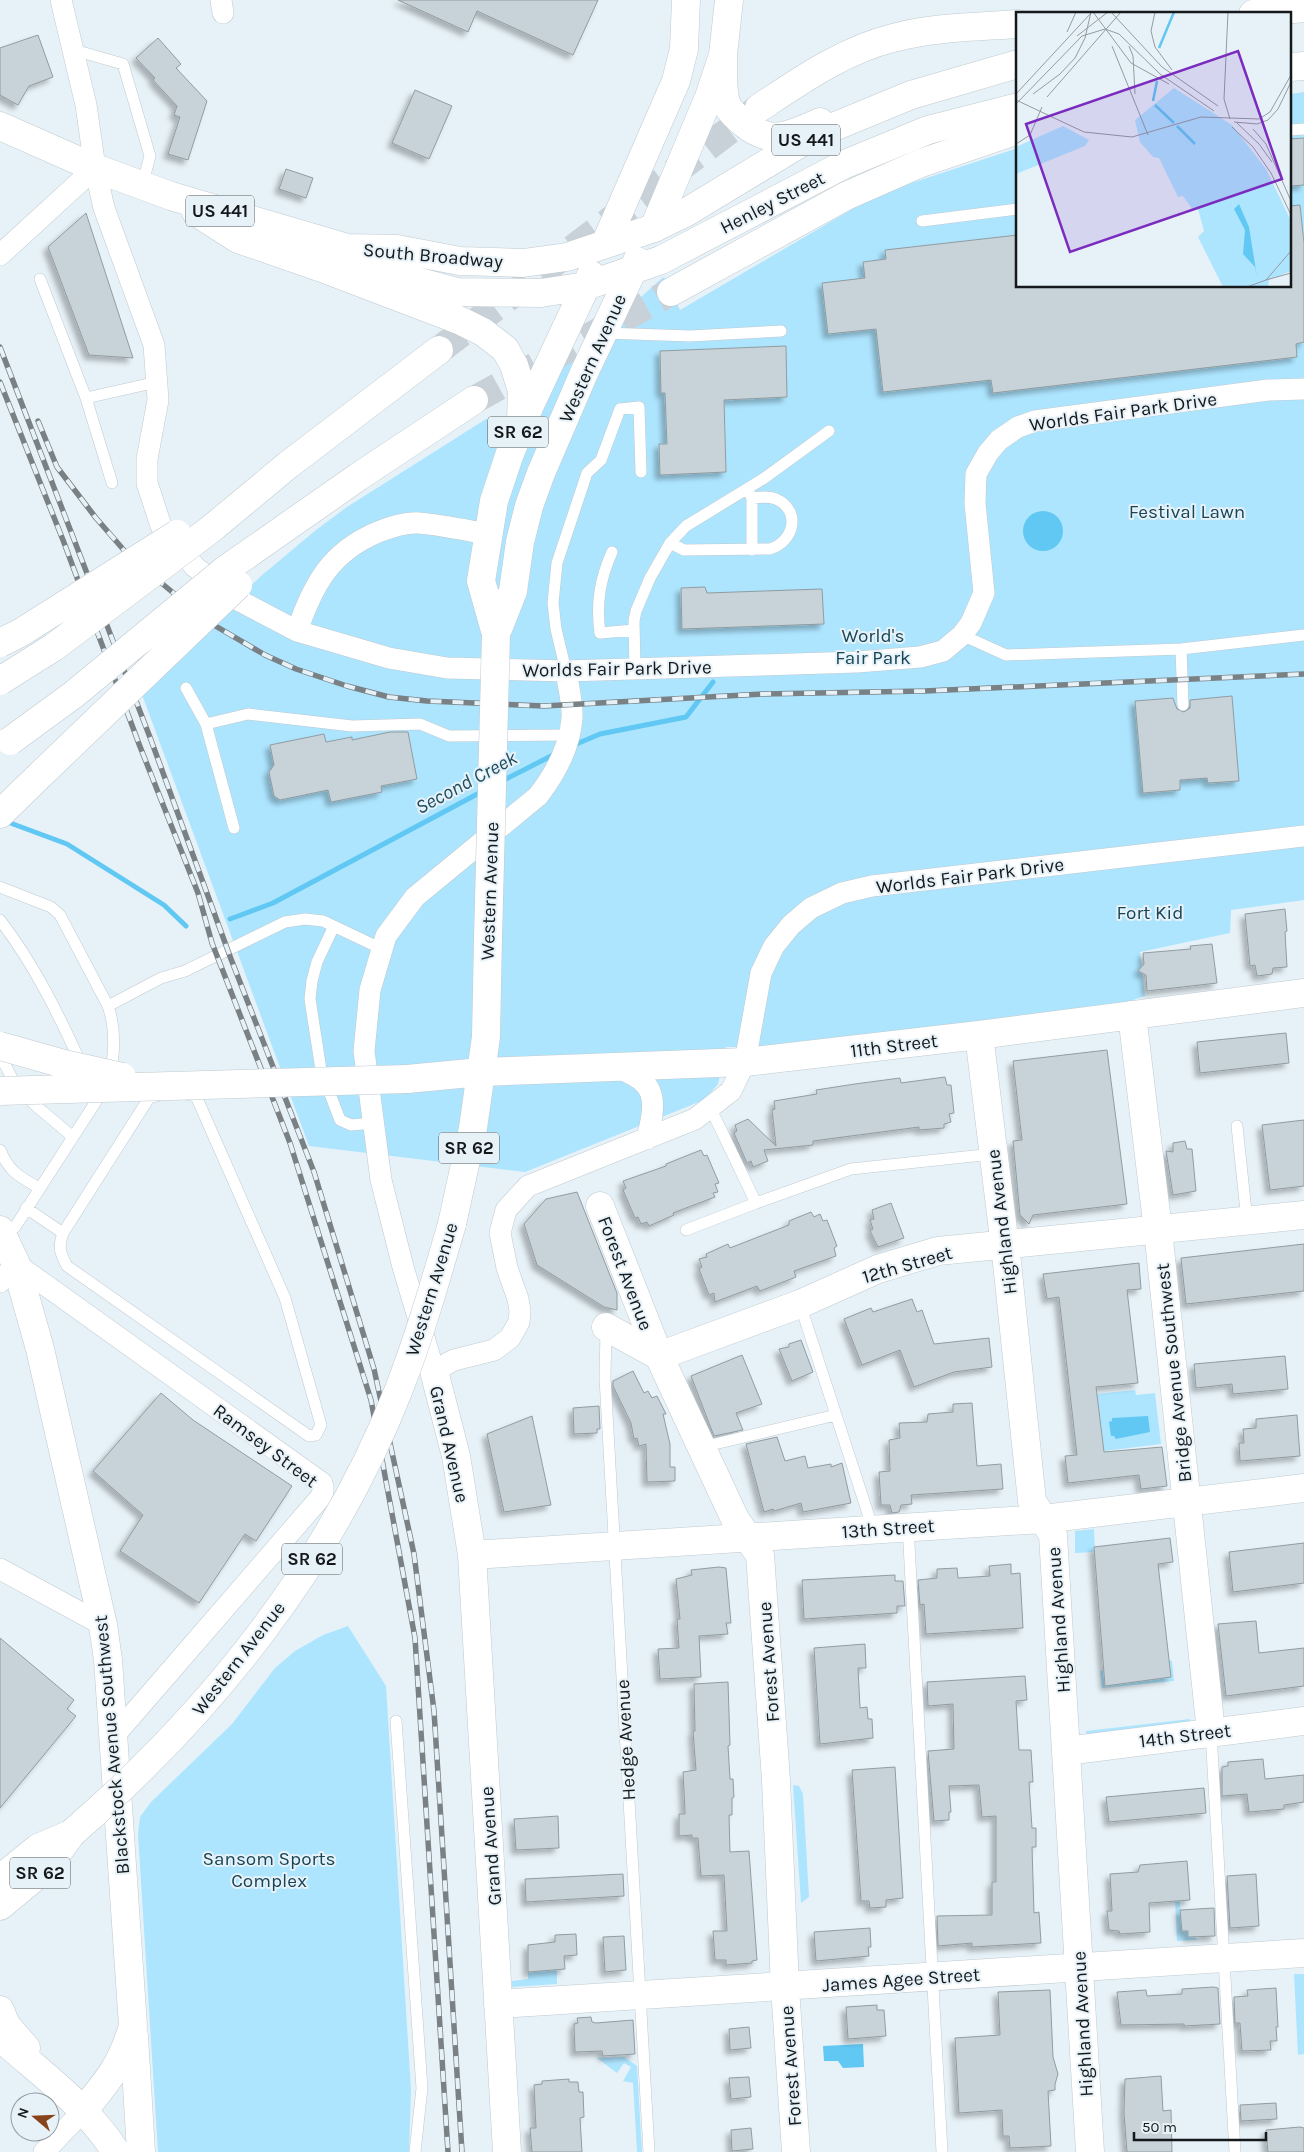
<svg xmlns="http://www.w3.org/2000/svg" width="1304" height="2152" font-family="Karla,sans-serif">
	<defs>
		<filter id="shadow"><feDropShadow dx="-4.5" dy="4.5" stdDeviation="2.5" flood-color="#0004"/></filter>
	</defs>
	<rect width="100%" height="100%" fill="#e7f2f8"/>
	<path fill="#ade5ff" d="M1304,92V900L1231,910L1230,933L1140,952L1145,996L1121,1004L788,1047H726L718,1084L704,1100L525,1172L309,1146L141,692L261,576L316,530L347,507L486,419L491,417L505,419L661,279L664,277L680,310L878,194L1018,148V286H1290V94Z
		M1135,1390L1136,1395L1155,1393L1161,1444L1104,1451L1097,1394Z
		M1094,1529L1095,1552L1075,1553V1531Z
		M1121,1573L1146,1680L1171,1677L1169,1660L1172,1661L1174,1681L1102,1688L1100,1671L1103,1670L1105,1686L1130,1683Z
		M348,1626L386,1686L411,2090L409,2152H158L138,1834L140,1817L151,1802L232,1724L275,1668L295,1651L323,1635Z
		M1190,1719V1724L1087,1736L1086,1731Z
		M793,1785L799,1786L803,1794L809,1897L801,1903Z
		M1175,1901H1180L1182,1931H1188V1937H1195L1197,1940L1177,1941Z
		M557,1970V1984L512,1987V1981L528,1979V1972Z
		M1294,1974H1304V2054L1298,2055Z
		M624,2057L637,2066L642,2152H637L633,2083L623,2081L631,2067L624,2063L617,2073L597,2058Z"/>
	<path fill="#60c8f3" d="M1023 531a20 20 0 1 1 40 0a20 20 0 1 1-40 0Z
		M1148,1416L1150,1432L1116,1439L1114,1436H1111L1109,1422L1112,1421V1418Z
		M863,2044L864,2067L843,2068L838,2061H824L823,2046Z"/>
	<g fill="none" stroke-linecap="round" stroke-linejoin="round">
		<path stroke="#60c8f3" stroke-width="5" d="M574,745L600,734L686,717L713,682
			M502,781L557,753
			M5,821L67,844L164,905L186,926
			M230,919L273,903L483,791"/>
	</g>
	<path fill="#c7d3d8" stroke="#919ca1" filter="url(#shadow)" d="M398,0H598L573,55L477,11L468,32Z
		M38,35L53,77L29,86L18,105L0,95V48Z
		M158,38L181,64L176,68L207,101L188,160L168,154L180,117L174,115L177,106L153,80L155,78L136,58Z
		M415,90L452,106L429,159L392,143Z
		M1304,138V185L1290,186V139Z
		M286,169L313,178L306,198L279,189Z
		M1300,205L1304,243V342L1296,344L1297,357L993,393L991,380L883,392L876,329L828,334L822,283L865,278L863,262L886,259L885,250L1018,235V286H1290V206Z
		M86,213L133,358L89,355L48,247Z
		M786,346L787,397L724,400L726,472L660,475L659,444H667L665,393H661L660,351Z
		M705,587L707,593L822,589L824,624L682,629L681,588Z
		M1232,696L1239,781L1208,783L1207,778L1180,780V790L1143,793L1135,701L1173,698L1177,709L1184,712L1190,708V700Z
		M390,732H408L417,779L381,786L382,792L331,802L328,790L280,800L274,796L269,772L274,765L270,745L324,734L326,742L352,737V740Z
		M1285,909L1287,931L1285,932L1287,967L1273,968L1272,974L1257,976L1255,965L1250,966L1245,914Z
		M1212,944L1217,983L1147,991L1146,975L1138,971L1144,964L1143,953L1191,949L1190,946Z
		M1286,1033L1289,1063L1200,1073L1197,1042Z
		M1107,1050L1127,1204L1033,1215L1029,1224L1020,1215L1013,1141L1022,1140L1013,1061Z
		M945,1077L947,1085H951L954,1113L949,1114L951,1122L944,1124V1128L919,1130V1127L813,1141V1145L764,1150L768,1161L753,1167L751,1161L747,1163L734,1133L737,1131L735,1125L748,1119L776,1146L772,1110L775,1109L774,1101L817,1094L816,1090L855,1084L900,1078L901,1083Z
		M1304,1120V1186L1270,1190L1262,1125Z
		M1185,1141L1187,1149H1192L1196,1191L1173,1195L1166,1151L1173,1152V1143Z
		M701,1150L704,1156L707,1155L719,1183L715,1184L718,1192L713,1193L715,1197L673,1213L674,1215L649,1226L647,1222L641,1224L638,1217L635,1218L623,1190L626,1188L623,1181L666,1166V1164Z
		M577,1192L617,1293V1310L604,1307L537,1265L524,1224L546,1199Z
		M891,1203L904,1238L878,1247L870,1231L873,1229L870,1220L874,1219L872,1210Z
		M811,1212L814,1217L820,1214L823,1221L827,1220L837,1246L834,1248L836,1256L794,1271L796,1277L760,1291L757,1286L715,1302L714,1293L709,1295L699,1269L702,1267L699,1259L707,1257L706,1254L728,1244L730,1248L789,1225V1221Z
		M1304,1244V1291L1186,1304L1181,1258Z
		M1139,1263L1141,1289L1127,1290L1138,1383L1096,1387L1104,1452L1162,1447L1167,1486L1141,1489L1139,1475L1068,1483L1065,1456L1077,1455L1059,1297L1047,1299L1043,1274Z
		M912,1299L917,1312L922,1310L934,1344L989,1338L992,1367L954,1372L914,1387L900,1350L862,1365L844,1319L871,1308L873,1312Z
		M801,1340L813,1372L792,1381L779,1349L789,1347V1344Z
		M742,1355L762,1404L736,1413L743,1430L714,1436L691,1376Z
		M1285,1356L1288,1389L1233,1394L1232,1384L1196,1388L1194,1364Z
		M633,1371L644,1393L648,1391L652,1398L657,1396L666,1414H663L670,1444V1467H675V1481L647,1482L646,1444L639,1446L637,1438L634,1439L631,1423L613,1386V1381Z
		M161,1393L193,1420L292,1486L256,1541L245,1534L199,1603L120,1551L143,1515L93,1471Z
		M972,1403L977,1466L1001,1464L1003,1489L911,1495L912,1504L901,1505L899,1512L892,1513L890,1505H881L879,1472L890,1471L889,1440L900,1438L899,1423L927,1422L928,1414L953,1412V1404Z
		M599,1406L600,1429H597V1433L574,1434L573,1408Z
		M1297,1415L1300,1456L1240,1461L1239,1443H1244L1243,1429L1256,1428V1419Z
		M532,1416L551,1505L504,1512L487,1434Z
		M777,1437L785,1461L805,1456L808,1468L831,1464V1467L842,1463L851,1503L803,1512L801,1503L774,1511L773,1509L764,1512L746,1444Z
		M1170,1538L1173,1562L1158,1564L1171,1677L1105,1686L1094,1547Z
		M1304,1543V1583L1233,1592L1229,1552Z
		M1011,1564V1574L1020,1573L1023,1628L926,1634L924,1604L920,1605L918,1580L937,1578V1569L957,1568L958,1578L990,1576L989,1566Z
		M719,1567L726,1568L731,1623H726L728,1634L699,1636L701,1677L660,1679L658,1649L679,1648L677,1619H680L676,1579L692,1575L691,1570Z
		M895,1575V1581H903L905,1606H897V1613L804,1619L802,1580Z
		M1256,1621L1259,1653L1304,1648V1686L1226,1696L1218,1624Z
		M0,1638L74,1700L67,1709L76,1716L0,1808Z
		M865,1644L866,1668H858L860,1708L867,1707L868,1719H872L873,1738L820,1744L814,1648Z
		M1025,1676L1027,1700L1016,1701L1019,1750H1031L1033,1782H1029L1032,1828H1036V1847H1032L1034,1913L1039,1912L1041,1943L972,1947V1943L938,1946L937,1916L992,1915V1882H996V1816L982,1817L979,1785L949,1786L951,1812H949V1820L934,1821L928,1751L954,1749L953,1704L928,1706L927,1682Z
		M728,1682L730,1745L728,1746L730,1779H733L734,1797L732,1798V1815H729L730,1852L749,1851L757,1960L752,1961V1963L726,1965V1960H715L713,1931H727L724,1875L701,1876L698,1838H692V1835L679,1836V1814H685V1811L683,1772L696,1770L693,1731H695L694,1684Z
		M1263,1759L1265,1779L1304,1775V1802L1284,1805V1809L1249,1812L1247,1794L1222,1796V1767L1228,1766V1762Z
		M895,1767L903,1898L886,1900V1907L870,1908L869,1901H861L852,1770Z
		M1204,1788L1206,1813L1109,1822L1106,1797Z
		M558,1816L559,1848L516,1850L514,1819Z
		M1187,1861L1190,1900L1149,1903L1150,1932L1120,1934L1119,1931L1109,1930L1107,1911H1112L1110,1874L1138,1872L1140,1865Z
		M623,1874L624,1896L526,1902L525,1879Z
		M1256,1874L1259,1926L1230,1928L1227,1876Z
		M1214,1908L1215,1936L1188,1937V1931H1182L1180,1910Z
		M870,1928L871,1947H868L869,1956L816,1961L814,1932Z
		M576,1934L577,1955L564,1956L565,1969L528,1972V1945L555,1942V1935Z
		M624,1936L626,1970L605,1972L603,1937Z
		M1214,1987L1218,1988L1220,2024L1184,2026V2024L1121,2025L1117,1992L1146,1990L1147,1996L1182,1994V1989Z
		M1276,1988L1278,2027H1276L1277,2041H1270L1271,2050L1242,2051L1240,2023H1235L1234,1997L1248,1996L1247,1990Z
		M1050,1990L1053,2057L1058,2074L1055,2084V2090L1048,2091L1051,2146L1010,2148L1009,2136H1003L1002,2110L959,2113L955,2038L1000,2035L998,1992Z
		M877,2005V2010H884L886,2036L848,2039L846,2007Z
		M591,2017L592,2022L596,2023L633,2020L635,2054L603,2056L602,2051L575,2052L574,2024L578,2023L577,2018Z
		M749,2027L751,2048L730,2050L729,2029Z
		M1161,2076L1163,2111L1171,2110L1172,2152H1127L1124,2113L1125,2079Z
		M749,2077L751,2097L731,2099L729,2078Z
		M569,2079V2082H578L579,2092H583L584,2117L580,2118L582,2152H532L530,2128H536L534,2085L542,2084V2081Z
		M1276,2103L1277,2119L1241,2121L1240,2105Z
		M1300,2127L1304,2128V2152H1268L1266,2130Z
		M751,2128L753,2149L732,2151L731,2130Z"/>
	<g fill="none" stroke-linecap="round" stroke-linejoin="round">
		<path stroke="#c8d1d7" stroke-width="28" stroke-dasharray="28 14" stroke-linecap="butt" d="M439,350L759,108
			M474,400L671,292"/>
		<g stroke="#bfcad0" stroke-width="12">
			<path id="lane" d="M74,50L123,64L150,156L142,186
				M1290,130L1304,129
				M922,221L1018,209
				M40,279L86,398L157,382
				M604,333L690,336L781,331
				M86,398L112,483
				M748,491L752,498V550
				M670,543L684,550L770,549C795,541 801,510 776,499C768,496 760,497 752,498
				M612,552C600,579 596,603 600,633L634,630
				M962,635L1006,655L1181,649L1304,635
				M1181,649L1183,705
				M635,669L634,621L636,611L650,578L670,543L686,526L763,479L829,431
				M566,671L556,629L553,603L557,563L587,473L601,460L620,409L639,407L641,472
				M186,688L206,724L234,828
				M206,724L248,714L352,726L420,724L449,736L568,735
				M0,887L51,907L60,915L108,1006C116,1029 115,1051 110,1075
				M0,920C34,964 59,1015 82,1066
				M334,926L317,962L312,981L310,999L321,1070L340,1120L351,1125L374,1123
				M108,1006L161,978L185,971L285,922L305,919L323,921L382,949
				M0,1055L14,1082L35,1105L73,1137
				M710,1107L756,1203L851,1169L993,1154
				M1237,1126L1247,1221
				M0,1150C10,1173 19,1176 39,1188
				M26,1208L63,1233C58,1247 60,1253 67,1266L309,1436L316,1435L321,1425L285,1298L196,1096L186,1094
				M686,1230L756,1203
				M2,1233L15,1227L104,1089
				M63,1233L149,1098L160,1095
				M800,1304L873,1529
				M606,1329L605,1378L649,2152
				M702,1447L836,1415
				M908,1526L942,2152
				M396,1721L422,2088L415,2152
				M1211,1732L1235,2152"/>
		</g>
		<g stroke="#bfcad0" stroke-width="22">
			<path id="street" d="M61,0L86,105L95,168L104,208L154,345L158,400L147,459V483L161,526L195,567L238,600L297,631L389,658L447,668L566,671L857,662L920,657L943,651L962,635L971,623L984,593L975,503L976,474L988,453L999,440L1018,427L1035,421L1268,390L1304,389
				M221,0L223,13
				M0,255L95,168
				M297,631C313,585 330,552 378,532C391,527 405,522 419,523C442,525 465,530 487,534
				M566,671C568,686 573,703 572,718C570,747 555,774 538,796L415,897L386,936L370,990L364,1051L381,1180L403,1267L434,1371L454,1360L494,1350L510,1338L519,1322L520,1311L518,1299L507,1268L500,1233L506,1210L528,1186L695,1119L731,1091L745,1062L761,973L774,946L791,925L811,908L842,893L872,886L1304,836
				M615,1066C624,1071 636,1075 643,1082C659,1095 651,1122 647,1139
				M0,1282L16,1264L322,1483C324,1489 323,1494 320,1498L114,1736
				M0,1569L103,1625
				M44,2152L83,2111"/>
		</g>
		<g stroke="#bfcad0" stroke-width="29">
			<path id="secondary" d="M723,55C724,70 721,90 727,105C730,112 737,117 742,122C771,147 790,135 820,122
				M654,228L709,97L723,55L729,0
				M606,242L676,81L684,49L686,0
				M1132,1015L1158,1230L1211,1732
				M979,1035L1007,1263L1032,1501L1053,1535L1090,2152
				M481,1072L745,1062L979,1035L1304,993
				M600,1206L659,1356L735,1519L760,1555L776,1780L785,1987L796,2152
				M0,1230L16,1264L40,1349L103,1625L108,1660L133,2026C121,2066 109,2079 83,2111
				M606,1327L659,1356L800,1304L878,1269L938,1251L1304,1215
				M434,1371L456,1456L472,1555L507,2152
				M472,1555L1043,1519L1304,1488
				M1066,1751L1304,1721
				M498,2004L1304,1953
				M134,2036L141,2152"/>
		</g>
		<g stroke="#bfcad0" stroke-width="29">
			<path id="primary" d="M0,126L95,168L171,196L347,248L397,249L460,261L523,263L567,257L654,228L685,213L814,135L911,95L1018,64
				M196,212L238,239L322,268L461,321L483,332L505,349L514,365L522,391L521,418L509,456
				M348,249L390,274L457,292L541,293L586,286L661,260L843,165L928,130L1018,107
				M496,634L513,591L520,542L529,506L541,473L584,373L637,261
				M496,634L481,581L494,501L509,456L530,405L591,275
				M452,1224L473,1128L486,1037L488,938
				M0,1879L38,1848L71,1834
				M0,1906L47,1867L72,1833
				M0,2010L6,2025L26,2048
				M0,2037C40,2073 87,2106 116,2152"/>
		</g>
		<g stroke="#bfcad0" stroke-width="29">
			<path id="highway" d="M1253,14L1304,8
				M1290,67L1304,66
				M759,108C800,81 844,50 893,38C934,27 976,27 1018,24
				M671,292L846,196L921,163L1018,130
				M211,529L288,465L439,350
				M225,570L358,477L474,400
				M0,814L37,778
				M407,1079L481,1072"/>
		</g>
		<use href="#lane" stroke="#fff" stroke-width="11"/>
		<use href="#street" stroke="#fff" stroke-width="21"/>
		<use href="#secondary" stroke="#fff" stroke-width="28"/>
		<use href="#primary" stroke="#fff" stroke-width="28"/>
		<use href="#highway" stroke="#fff" stroke-width="28"/>
		<g stroke="#7a8185" stroke-width="5.5">
			<path id="rail" d="M0,347L151,740L231,959L314,1172L374,1369L414,1554L434,1711L462,2152
				M0,382L63,540L139,744L198,893L212,943L290,1143L371,1400L415,1638L448,2152
				M38,421L57,467L96,518L129,556L207,621L265,655L296,669L347,686L389,697L427,701L544,706L763,694L925,691L1304,674"/>
		</g>
		<use href="#rail" stroke="#e7f2f8" stroke-width="4" stroke-dasharray="11" stroke-linecap="butt"/>
		<g stroke="#bfcad0" stroke-width="29" stroke-linecap="butt">
			<path id="primary-bridge" d="M488,938L496,634
				M72,1833C212,1712 331,1563 399,1389C420,1335 436,1279 452,1224"/>
		</g>
		<g stroke="#bfcad0" stroke-width="29" stroke-linecap="butt">
			<path id="highway-bridge" d="M0,643L20,633L177,534
				M0,681L54,647L211,529
				M10,741L73,695L225,570
				M37,778L238,585
				M0,1046L64,1064L122,1077
				M0,1091L407,1079"/>
		</g>
		<use href="#primary-bridge" stroke="#fff" stroke-width="28"/>
		<use href="#highway-bridge" stroke="#fff" stroke-width="28"/>
	</g>
	<g text-anchor="middle" stroke-width="4" stroke-linejoin="round" paint-order="stroke">
		<g fill="#e7f2f8" stroke="#545a5d" stroke-width="1">
			<rect x="772" y="124.5" width="68" height="31" rx="4"/>
			<rect x="186" y="195.5" width="68" height="31" rx="4"/>
			<rect x="488" y="416.5" width="60" height="31" rx="4"/>
			<rect x="439" y="1132.5" width="60" height="31" rx="4"/>
			<rect x="282" y="1543.5" width="60" height="31" rx="4"/>
			<rect x="10" y="1857.5" width="60" height="31" rx="4"/>
		</g>
		<g font-size="18" font-weight="bold" fill="#15191b">
			<text x="806" y="146">US 441</text>
			<text x="220" y="217">US 441</text>
			<text x="518" y="438">SR 62</text>
			<text x="469" y="1154">SR 62</text>
			<text x="312" y="1565">SR 62</text>
			<text x="40" y="1879">SR 62</text>
		</g>
		<g font-size="19" fill="#15191b" stroke="#e7f2f8">
			<text transform="translate(772 202) rotate(-27)" y="7">Henley Street</text>
			<text transform="translate(433 255) rotate(5)" y="7">South Broadway</text>
			<text transform="translate(592 358) rotate(-66)" y="7">Western Avenue</text>
			<text transform="translate(1123 411) rotate(-8)" y="7">Worlds Fair Park Drive</text>
			<text transform="translate(617 668) rotate(-1)" y="7">Worlds Fair Park Drive</text>
			<text transform="translate(970 875) rotate(-7)" y="7">Worlds Fair Park Drive</text>
			<text transform="translate(489 891) rotate(-88)" y="7">Western Avenue</text>
			<text transform="translate(894 1045) rotate(-7)" y="7">11th Street</text>
			<text transform="translate(1001 1222) rotate(-97)" y="7">Highland Avenue</text>
			<text transform="translate(907 1264) rotate(-16)" y="7">12th Street</text>
			<text transform="translate(626 1273) rotate(69)" y="7">Forest Avenue</text>
			<text transform="translate(431 1289) rotate(-73)" y="7">Western Avenue</text>
			<text transform="translate(1173 1373) rotate(-96)" y="7">Bridge Avenue Southwest</text>
			<text transform="translate(450 1444) rotate(77)" y="7">Grand Avenue</text>
			<text transform="translate(266 1445) rotate(37)" y="7">Ramsey Street</text>
			<text transform="translate(888 1528) rotate(-4)" y="7">13th Street</text>
			<text transform="translate(1058 1620) rotate(-94)" y="7">Highland Avenue</text>
			<text transform="translate(238 1658) rotate(-52)" y="7">Western Avenue</text>
			<text transform="translate(768 1662) rotate(-94)" y="7">Forest Avenue</text>
			<text transform="translate(1185 1735) rotate(-7)" y="7">14th Street</text>
			<text transform="translate(625 1740) rotate(-93)" y="7">Hedge Avenue</text>
			<text transform="translate(111 1745) rotate(-95)" y="7">Blackstock Avenue Southwest</text>
			<text transform="translate(490 1846) rotate(-94)" y="7">Grand Avenue</text>
			<text transform="translate(901 1979) rotate(-4)" y="7">James Agee Street</text>
			<text transform="translate(1082 2024) rotate(-93)" y="7">Highland Avenue</text>
			<text transform="translate(790 2066) rotate(-94)" y="7">Forest Avenue</text>
		</g>
		<g font-size="19" fill="#174557" stroke="#e7f2f8">
			<text x="1187" y="518">Festival Lawn</text>
			<text x="873" y="642">World's<tspan x="873" dy="22">Fair Park</tspan></text>
			<text x="1150" y="919">Fort Kid</text>
			<text x="269" y="1865">Sansom Sports<tspan x="269" dy="22">Complex</tspan></text>
		</g>
		<g font-size="20" font-style="italic" fill="#204d5f" stroke="#e7f2f8">
			<text transform="translate(466 782) rotate(-28)" y="7">Second Creek</text>
		</g>
	</g>
	<g transform="translate(1016 12)">
		<rect width="275" height="275" fill="#e7f2f8"/>
		<path d="M158,76L216,113L250,157L275,209V259L253,268L252,275H207L182,225L188,219L182,197L177,198L167,184L162,185L143,146L137,145L124,130L119,108ZM47,114L73,128L69,134L0,162V135Z" fill="#ade5ff"/>
		<path d="M223,192L233,215L241,265L239,255L227,242L229,218L218,197Z" fill="#60c8f3"/>
		<path fill="none" stroke="#60c8f3" stroke-width="2.5" d="M143,36L158,0M137,89L141,69M139,93L158,111M161,114L179,132"/>
		<path fill="none" stroke="#939ba0" stroke-width="1" d="M77,0L115,51L153,72M95,0L146,55L202,94M139,0L135,19L139,35L156,58M212,0L208,87L214,107M51,20L60,0M61,24L92,0M96,34L132,123M113,34L117,44L119,82M0,82L75,1M17,82L44,62L59,46L69,26L75,0M31,85L105,0M0,88L68,120L116,125L185,105L243,107L254,100L275,63M0,92L66,24L89,17L103,22L144,62L198,99M218,110L241,112L252,108L262,97L275,70M221,111L243,132L256,150M216,115L237,135L255,161L275,203M237,117L250,132L275,189M0,132L14,123L26,95M250,268L275,261M231,275L250,268L275,239"/>
		<path fill="#7b2cbf" fill-opacity="0.15" stroke="#7b2cbf" stroke-width="2.5" d="M222,39L266,167L54,240L10,112Z"/>
		<rect width="275" height="275" fill="none" stroke="#15191b" stroke-width="2.5"/>
	</g>
	<g transform="translate(35 2117) rotate(289)"><circle r="24" fill="#e7f2f8" stroke="#939ba0"/>
	<path d="M0-4L9 19L0 12L-9 19Z" fill="#89431b"/>
	<text y="-8" font-size="14" font-weight="bold" text-anchor="middle" fill="#15191b">N</text>
	</g>
	<path d="M1134 2132v8h132v-8" fill="none" stroke="#15191b" stroke-width="2.5"/>
	<text x="1142" y="2132" font-size="15" fill="#15191b" stroke="#e7f2f8" stroke-width="4" paint-order="stroke">50 m</text>
</svg>
